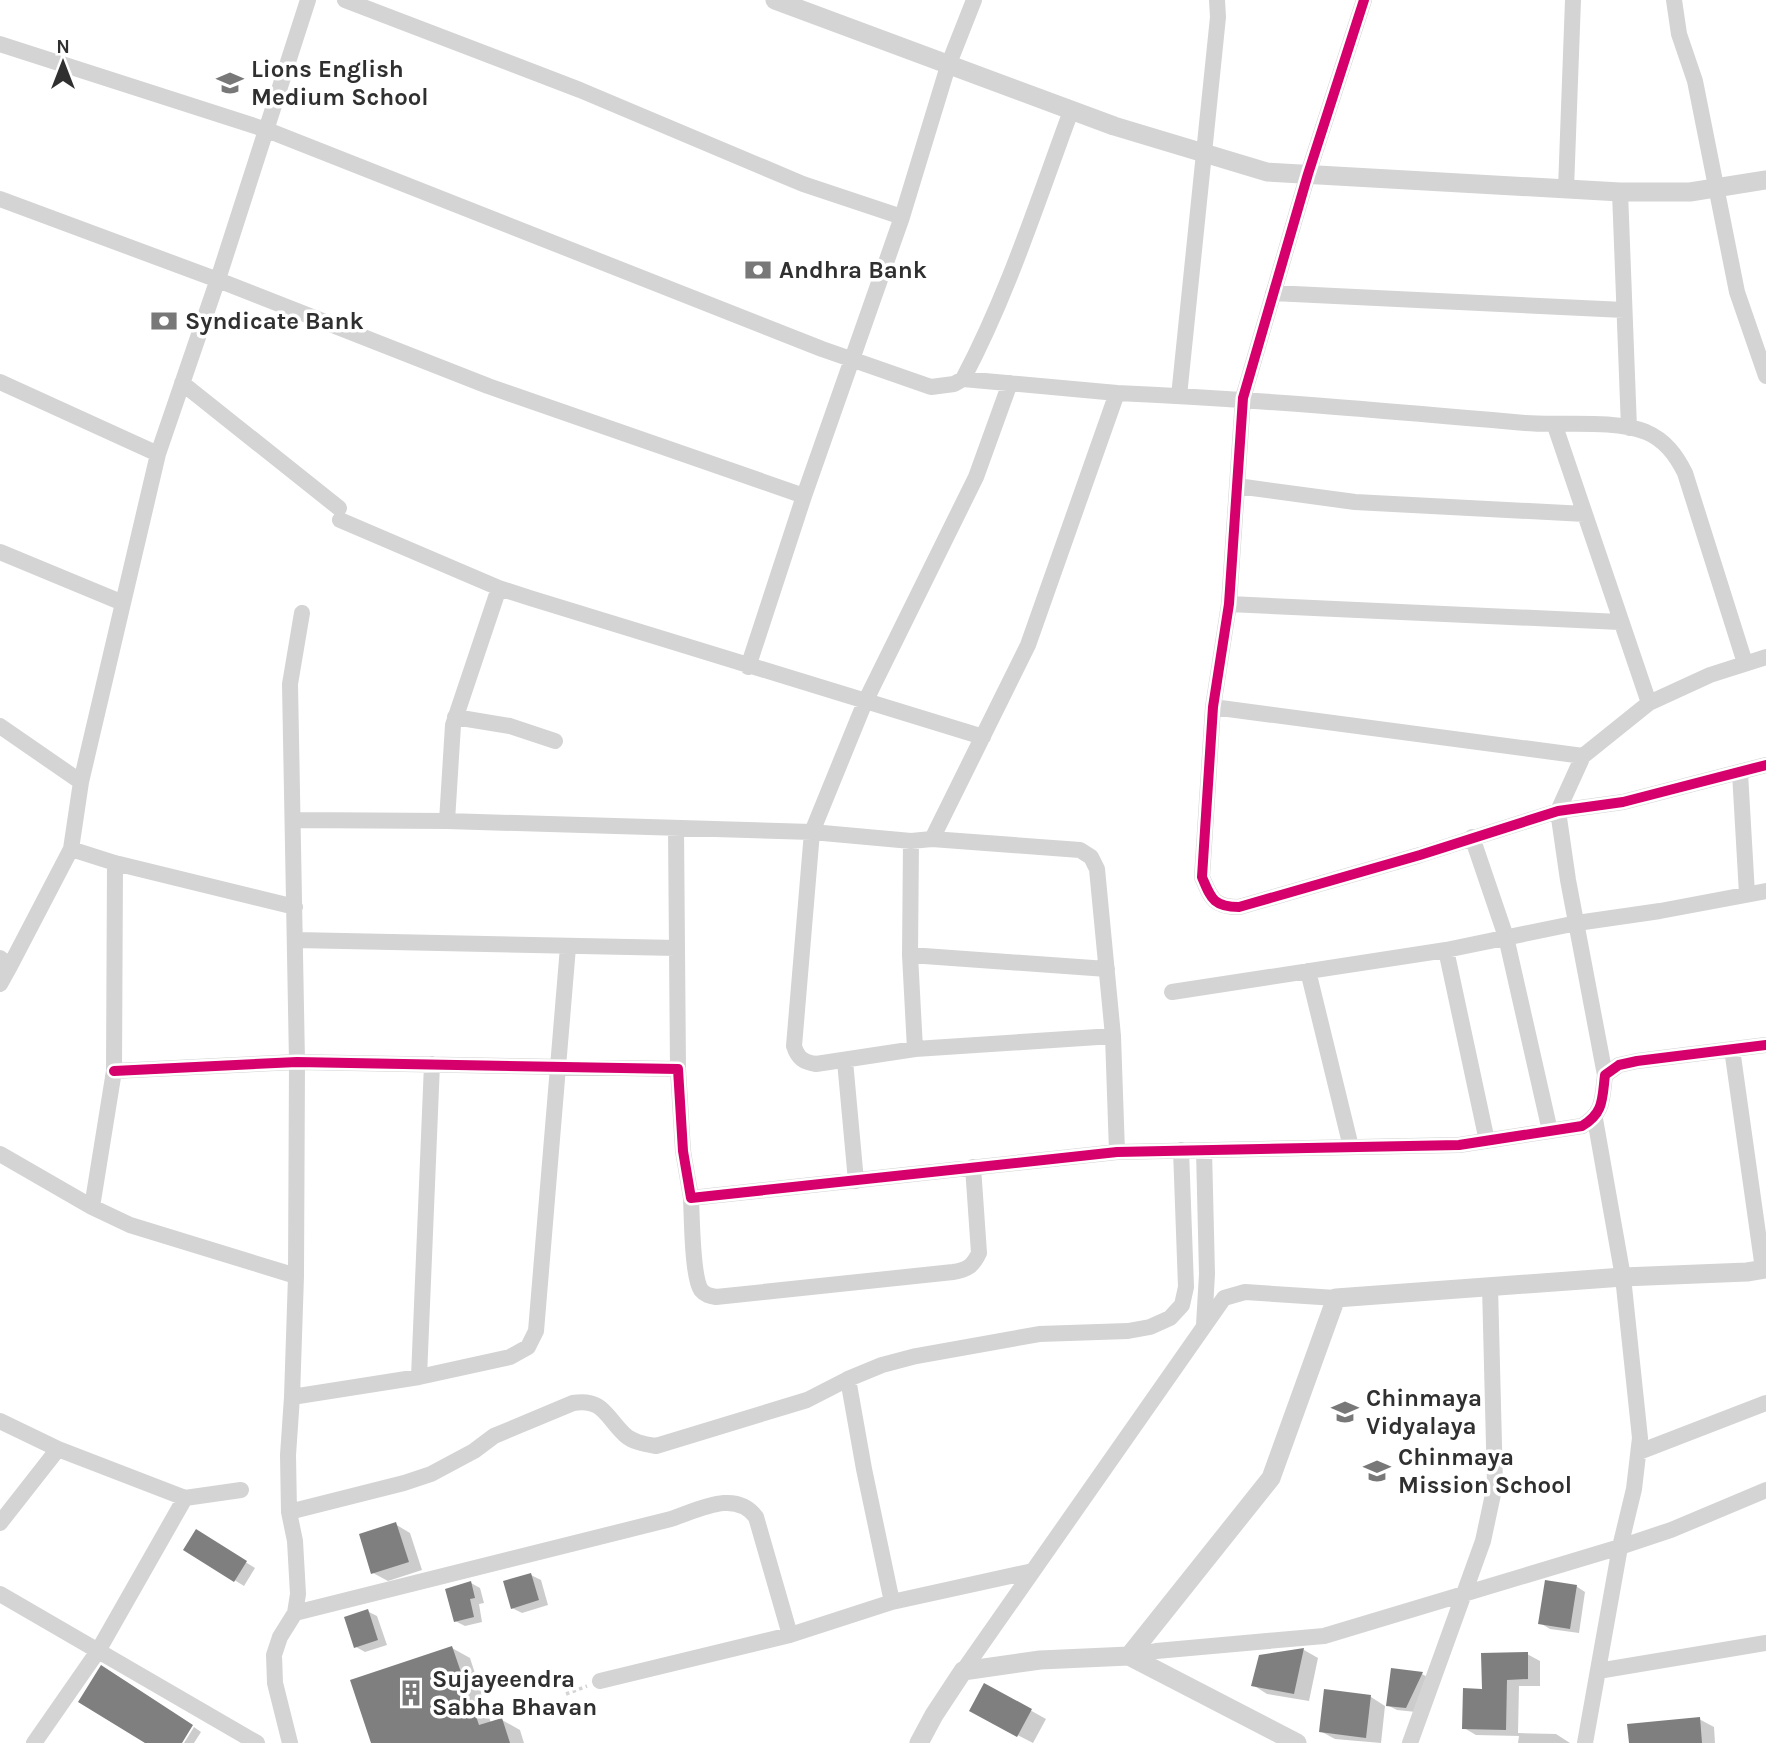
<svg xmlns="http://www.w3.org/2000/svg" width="1766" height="1743" font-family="Karla,sans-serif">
	<rect width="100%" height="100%" fill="#fff"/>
	<path fill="#0003" d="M395,1524L410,1533L422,1570L388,1581L373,1573Z
		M197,1532L255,1568L244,1586L186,1550Z
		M531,1575L541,1580L548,1605L522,1613L512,1608Z
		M471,1583L480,1588L484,1603L479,1604L482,1622L465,1626L455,1621Z
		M1576,1586L1585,1592L1579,1633L1550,1629L1540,1623Z
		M367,1611L377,1616L387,1645L365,1652L356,1647Z
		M452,1648L470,1658L491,1723L502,1720L520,1730L524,1743H380Z
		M1304,1650L1318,1658L1309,1701L1267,1694L1253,1685L1260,1657Z
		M1527,1654L1540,1661V1686H1519L1518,1733L1556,1734L1570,1743H1518L1519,1736L1476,1735L1464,1728L1484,1691Z
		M1422,1674L1431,1679L1416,1712L1397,1710L1387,1705Z
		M985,1685L1046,1719L1033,1743L986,1719Z
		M1325,1691L1371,1697L1385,1706L1381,1743L1335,1739L1320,1731Z
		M1699,1719L1714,1727L1715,1743H1631Z
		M194,1727L201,1732L194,1743H184Z"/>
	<path fill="#7f7f7f" d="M396,1522L409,1562L371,1574L359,1534Z
		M196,1529L247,1561L234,1582L183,1550Z
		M531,1573L539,1600L511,1609L503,1581Z
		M1545,1580L1577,1585L1570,1629L1538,1624Z
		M471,1581L475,1598L470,1599L474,1617L454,1622L445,1589Z
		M368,1609L378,1640L354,1648L344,1617Z
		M452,1646L479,1725L502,1718L510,1743H371L350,1680Z
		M1304,1648L1294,1694L1251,1686L1259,1655Z
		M1528,1652V1679L1507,1680L1506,1730L1462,1729L1463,1688L1482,1689L1481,1653Z
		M101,1665L193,1725L182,1743H145L78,1702Z
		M1391,1668L1423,1672L1406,1708L1386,1706Z
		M984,1683L1032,1709L1017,1737L969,1711Z
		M1324,1689L1371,1695L1366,1738L1319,1732Z
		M1700,1717L1702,1743H1629L1627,1724Z"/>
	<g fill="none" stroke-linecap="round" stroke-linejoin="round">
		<path stroke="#d4d4d4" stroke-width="3.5" stroke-dasharray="3.5 3.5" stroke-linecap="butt" d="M566,1694L587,1686"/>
		<path stroke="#d4d4d4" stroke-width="16" d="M345,0L580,90L803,184L902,217
			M1364,0L1308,174L1243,398L1229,604L1213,707L1202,877C1211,898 1213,907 1239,907L1420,855L1558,811L1623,802L1766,765
			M1674,0L1679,34L1695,81L1737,292L1766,376
			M0,44L267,130L822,349L931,387L954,384L963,379L1117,393
			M1566,189L1573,0
			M1620,192L1629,428
			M0,199L218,280L488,386L804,496
			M1273,293L1624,310
			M963,379C1008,294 1038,200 1071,111
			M0,382L158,454
			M182,383L339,508
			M1010,383L976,477L865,702L812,832L794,1046C798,1059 804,1062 816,1064L915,1049L1113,1036
			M1179,396L1218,17L1217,0
			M1555,426L1649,703
			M1237,486L1355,502L1585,514
			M340,520L499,588L530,598L983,737
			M0,552L123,603
			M1229,604L1620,622
			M748,667L804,496L902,217L948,66L974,0
			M1213,707L1583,756
			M455,717L510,726L555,741
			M0,726L81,782L71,849L10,966
			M1740,773L1747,894
			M81,782L158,454L220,273L308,0
			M294,820L447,821L812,832L911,841L932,839L1080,850L1091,857L1097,869L1113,1036L1117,1152
			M447,821L453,725L499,588
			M676,828L678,1069
			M1472,837L1506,937L1550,1131
			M932,839L1028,645L1117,393C1253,399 1389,411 1525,423C1561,426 1612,419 1646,432C1665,440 1676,455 1685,473L1745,663
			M911,841L910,955L915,1049
			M71,849L115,863L295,907
			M296,940L677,948
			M1446,950L1487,1141
			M910,955L1107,969
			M0,958L10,966L0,984
			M1308,971L1351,1147
			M1172,992L1446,950L1577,923L1660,911L1766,891
			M1732,1049L1763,1269
			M845,1061L856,1181
			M114,1071L297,1062L678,1069L683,1151L691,1198L1117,1152L1459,1145L1582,1126C1604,1113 1602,1099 1605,1075L1619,1065L1637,1061L1766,1045
			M1605,1075L1568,880L1558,811L1583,756L1649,703L1710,675L1766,657
			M0,1154L92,1207L130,1225L296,1276
			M691,1198C692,1217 692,1276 701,1290C705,1295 710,1296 716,1297L953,1272C967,1270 973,1266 979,1253L973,1167
			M92,1207L114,1071L115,863
			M1204,1325L1207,1274L1204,1150
			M419,1377L432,1064
			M848,1379L864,1469L892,1602
			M292,1397L419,1377L510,1357L528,1347L536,1331L568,947
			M0,1421L58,1449L185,1498L241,1490
			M1639,1452L1766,1403
			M289,1512L404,1483L431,1474L474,1451L494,1436L573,1403C603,1398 606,1417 624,1434C632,1442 644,1444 656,1446L807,1400L848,1379L882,1365L916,1356L1039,1334L1128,1331L1150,1327L1170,1318L1182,1305L1186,1287L1181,1150
			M0,1523L58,1449
			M0,1594L257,1743
			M295,1613L671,1519C699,1510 735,1489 756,1517L790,1635
			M1129,1656L1156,1651L1324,1636L1620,1547L1671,1530L1766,1490
			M963,1671L1224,1298L1245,1292L1336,1298
			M1598,1671L1766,1643
			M600,1681L790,1635L892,1602L1033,1571
			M34,1743L98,1651L185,1498
			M290,1743L275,1683L274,1655L280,1637L295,1613L298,1594L295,1541L289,1512L288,1455L292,1397L296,1276L297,1062L290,684L302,613
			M1410,1743L1483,1541L1495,1485L1490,1286
			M1585,1743L1620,1547L1634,1489L1640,1438L1623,1277L1595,1119"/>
		<path stroke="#d4d4d4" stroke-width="19" d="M775,0L1114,126L1267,172L1620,192H1690L1766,180
			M1129,1656L1271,1478L1336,1298L1623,1277L1747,1272L1766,1269
			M919,1743L934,1715L963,1671L1040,1660L1129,1656L1297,1743"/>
		<g stroke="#fff" stroke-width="15">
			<path id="cycleway" d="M1364,0L1308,174L1243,398L1229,604L1213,707L1202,877C1211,898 1213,907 1239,907L1420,855L1558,811L1623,802L1766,765
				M114,1071L297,1062L678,1069L683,1151L691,1198L1117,1152L1459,1145L1582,1126C1604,1113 1602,1099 1605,1075L1619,1065L1637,1061L1766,1045"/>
		</g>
		<use href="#cycleway" stroke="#d6006c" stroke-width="10"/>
	</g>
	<defs>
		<g id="school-bare" transform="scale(2.1)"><path d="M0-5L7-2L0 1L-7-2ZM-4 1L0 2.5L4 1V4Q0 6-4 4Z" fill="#787878" stroke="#fff" stroke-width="2.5" paint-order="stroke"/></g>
		<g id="bank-bare" transform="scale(2.1)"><path d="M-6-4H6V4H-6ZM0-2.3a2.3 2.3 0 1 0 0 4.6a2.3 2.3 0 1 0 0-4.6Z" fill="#787878" stroke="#fff" stroke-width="2.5" paint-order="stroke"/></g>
		<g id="building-bare" transform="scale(2.1)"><path d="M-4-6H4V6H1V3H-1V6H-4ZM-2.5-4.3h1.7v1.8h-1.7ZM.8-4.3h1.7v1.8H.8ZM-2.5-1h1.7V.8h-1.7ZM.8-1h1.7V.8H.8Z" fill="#787878" stroke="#fff" stroke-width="2.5" paint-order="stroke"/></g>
	</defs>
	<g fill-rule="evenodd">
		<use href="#school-bare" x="230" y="83"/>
		<use href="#bank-bare" x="758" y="270"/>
		<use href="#bank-bare" x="164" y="321"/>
		<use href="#school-bare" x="1345" y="1412"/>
		<use href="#school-bare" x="1377" y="1471"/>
		<use href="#building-bare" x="411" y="1693"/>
	</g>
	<g text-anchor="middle" stroke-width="7" stroke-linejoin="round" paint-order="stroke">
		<g font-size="24" font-weight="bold" fill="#303030" stroke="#fff" text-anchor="start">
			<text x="251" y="77">Lions English<tspan x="251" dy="28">Medium School</tspan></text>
			<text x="779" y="278">Andhra Bank</text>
			<text x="185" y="329">Syndicate Bank</text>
			<text x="1366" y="1406">Chinmaya<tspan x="1366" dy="28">Vidyalaya</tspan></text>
			<text x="1398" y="1465">Chinmaya<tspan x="1398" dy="28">Mission School</tspan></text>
			<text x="432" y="1687">Sujayeendra<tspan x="432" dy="28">Sabha Bhavan</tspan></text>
		</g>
	</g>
	<g transform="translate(63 63)" stroke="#ffffff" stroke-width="5" paint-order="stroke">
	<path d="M0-5L12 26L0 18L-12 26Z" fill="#303030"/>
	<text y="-10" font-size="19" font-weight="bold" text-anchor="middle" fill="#303030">N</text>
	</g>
</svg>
